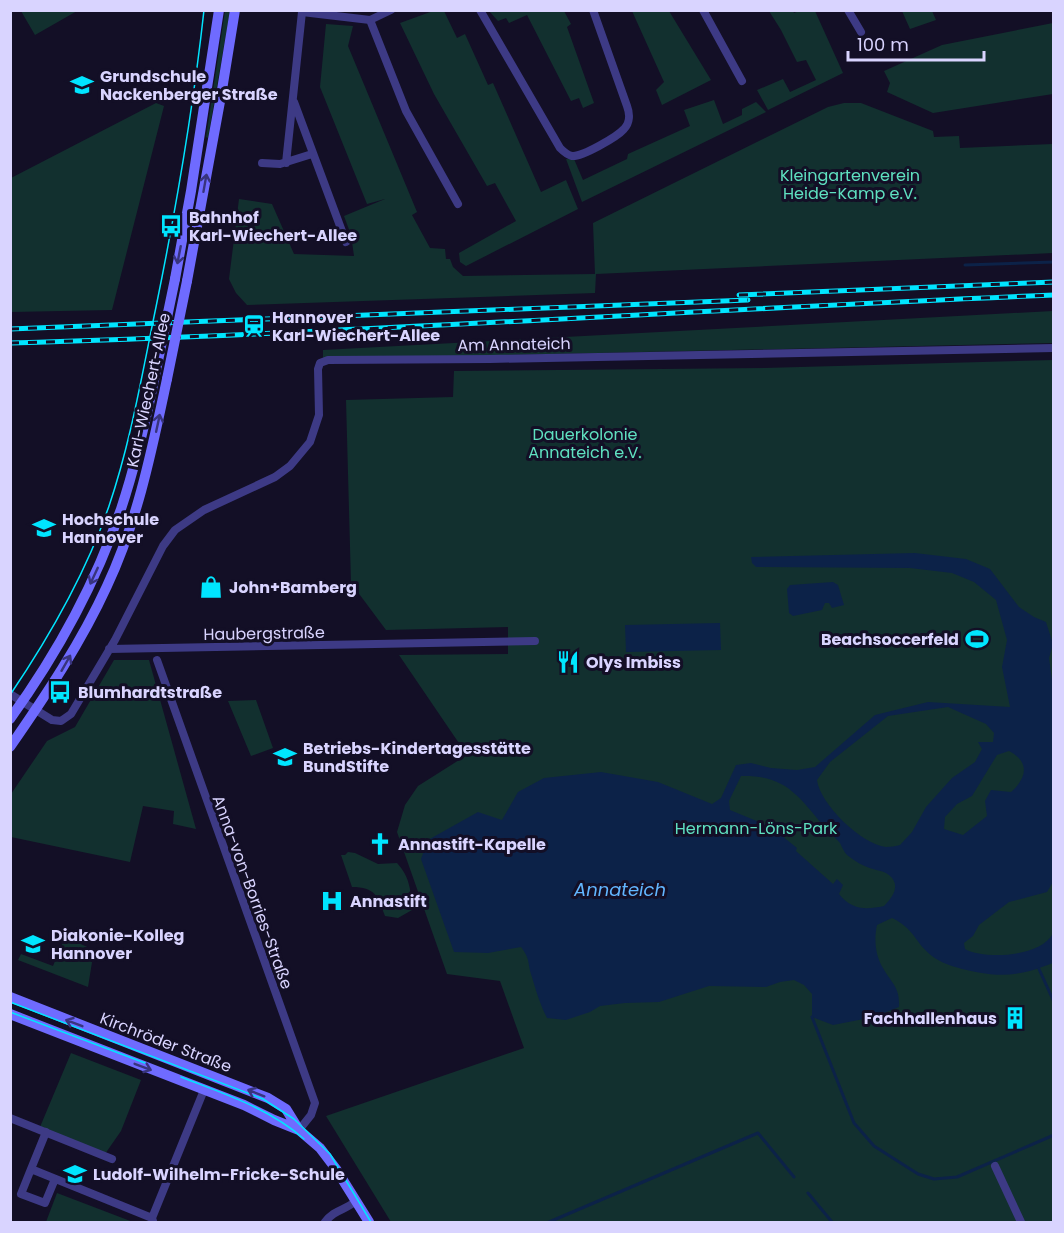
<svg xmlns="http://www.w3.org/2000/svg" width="1064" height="1233" font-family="Poppins,sans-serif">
	<rect width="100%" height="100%" fill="#130f26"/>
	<path fill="#12302f" d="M23,10H77V11L35,35L21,11Z
		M225,11H230L208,138L206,137Z
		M433,11H444L457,38L465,34L488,85L493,83L541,192L566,180L578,209L466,266L460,262L459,253L516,221L495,183L487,186L434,94L400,23Z
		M489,11H564L571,24L567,27L594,103L583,108L579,98L571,101L527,15L509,23L506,18L498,21Z
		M632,11H669L711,80L662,105L656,90L664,82Z
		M769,11H793L794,13L799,11H815L843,73L768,110L757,90L783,79L790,92L816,80L806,60L797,62L781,30Z
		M902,11H932L936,20L910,29Z
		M1053,23V94L933,113L887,92L890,83L884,71L942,45Z
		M326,24L353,26L348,46L417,212L412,215L430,248L445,249L446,259H450L453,267L463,276L595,274L593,223L828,107L844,103H861L933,131L934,137L959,136L960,148L1053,144V253L596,274L595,293L247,305L236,293L229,279L239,199L272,204L294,254L354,256L351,235L344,216L385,199L367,204L320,87Z
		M714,100L723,124L742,115V109L756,102L766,112L582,202L566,159H574L583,180L627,159L628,154L690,126L684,110Z
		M156,103L164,106L112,310L11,312V178Z
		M1053,311V343L323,359V350Z
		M1053,360V1222H391L326,1116L524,1048L500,981L447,974L397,832L405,805L418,786L467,755L399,655L508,654V627L386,630L351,583L346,400L453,397L454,371L764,368Z
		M114,660H149L196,829L173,824L174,811L143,806L130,862L11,837V794L47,741L75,727Z
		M256,700L273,748L251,756L228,701Z
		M348,852L355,853L378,864L397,863C410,877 411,891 412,910L398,918L385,916C378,896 375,887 352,887L341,855H345Z
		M65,937L94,950L88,987L18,960L21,954L53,966Z
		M71,1053L141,1080L121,1131L105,1154L40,1127Z
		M57,1193L133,1222H46Z"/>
	<path fill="#0c2248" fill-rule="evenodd" d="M915,553L966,559L990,569L1019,607L1034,617L1046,622L1053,644L1049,658L1054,694L1053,882L1047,892L1009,902L979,925L973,936L964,943L965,949C985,960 1042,957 1053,933V963C1017,977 1000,978 962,969C952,966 941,963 932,956C915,943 915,929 892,918L877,925C874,939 875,955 883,968C892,984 900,987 899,1007L874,1017L833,1025L812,1017V994L804,985L794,980L780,982L766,987L709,986L659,1002L625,1003L600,1006L590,1012L566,1020L547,1018C540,1004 536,991 532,977C527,963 531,960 521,947L488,953L454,952L421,859L428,840L478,812L502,820L518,792L544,778L601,772L658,782L712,804L721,798L736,765L751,763L771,768L797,770L815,767L875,715L928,702L1010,707L1002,667L1007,640L996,600L974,582L952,573L910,568L756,567L752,563L751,557ZM948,707L986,724L994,733L993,742H978L982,749L975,762L952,778L926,807L912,832L900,845C896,846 890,847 886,847C861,844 820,804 817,780L830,762L888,716ZM1009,751C1030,762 1027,778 1011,792L991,790L985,801L987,816L963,835L944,829L945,817L957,804L972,796L997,755ZM741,776C786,775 797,795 824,826C829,832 835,837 840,843C842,847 844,852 847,855C852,859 861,865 867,867C876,871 886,870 892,878C900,888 891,899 884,906C865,910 852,910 839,894L843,885L837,879L833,884L796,851L797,848L771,827L730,810L729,801Z
		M833,582L838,585L844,605L832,608L829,603H825L822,610L793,616L789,613L787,589L790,585Z
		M720,623L721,650L626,652L625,625Z"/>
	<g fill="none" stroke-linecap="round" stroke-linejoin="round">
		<path stroke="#0c2248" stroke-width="3" d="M965,265L1054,262
			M1039,969L1054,1002
			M812,1017L854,1123L874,1146L918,1174L934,1179L957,1177L1054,1135
			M808,1193L832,1222
			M549,1222L758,1133L794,1177"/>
		<path stroke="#3d3a85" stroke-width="8" d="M480,10L560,148C564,152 567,155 572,156C582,157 617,137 624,129C630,123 630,114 627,106L593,10
			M703,10L742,81
			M848,10L861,32
			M370,20L406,111L458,204
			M370,20L391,10
			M294,102L346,242
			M262,163L280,164L312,154
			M286,163L302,12L370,20
			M109,649L535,641
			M157,660L315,1103L311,1115L299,1130
			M10,694L52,720L61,721L71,714L115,640L163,546L175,530L204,510L275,477L290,466L310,442L319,415L318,369L320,363L328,360L490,359L1054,348
			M10,1118L112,1159
			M46,1132L31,1169L152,1218
			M995,1166L1021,1222
			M31,1169L21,1194L45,1203L55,1179
			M153,1221L152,1218L204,1090
			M325,1222C335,1209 344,1211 356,1201"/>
		<path stroke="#6f6bff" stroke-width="10" d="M175,279L191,191L219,10
			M187,281L221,96L235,10
			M10,719C57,654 95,585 121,509C135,467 145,424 154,380
			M10,747C46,695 81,643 107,586C138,520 152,449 167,379
			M10,997L268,1098L286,1109L299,1130
			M10,1014L244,1105L274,1120L299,1130L320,1148L336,1169L369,1222"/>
		<path stroke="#00e5ff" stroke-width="1.5" d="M10,695C50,636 86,573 109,506C131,441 142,374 156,307C176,209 193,110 204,10
			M10,1002L263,1099L294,1119L330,1154L371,1222
			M10,1012L145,1063
			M181,1077C224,1094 269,1108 304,1139"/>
		<g stroke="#00e5ff" stroke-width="5">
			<path id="rail" d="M739,295L1054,282
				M10,329L748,300
				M10,343C358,333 706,309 1054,295"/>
		</g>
		<use href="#rail" stroke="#130f26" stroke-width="3" stroke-dasharray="9" stroke-linecap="butt"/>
		<path stroke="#6f6bff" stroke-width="10" d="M167,379L187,281
			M154,380L175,279"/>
	</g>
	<defs><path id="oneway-shaft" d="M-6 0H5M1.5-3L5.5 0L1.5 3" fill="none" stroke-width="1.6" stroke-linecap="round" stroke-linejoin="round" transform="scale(1.5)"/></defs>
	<g stroke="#38347d">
		<use href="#oneway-shaft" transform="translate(205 183) rotate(-80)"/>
		<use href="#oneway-shaft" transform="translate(179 255) rotate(101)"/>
		<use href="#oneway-shaft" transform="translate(158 423) rotate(-78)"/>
		<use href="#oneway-shaft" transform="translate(94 576) rotate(115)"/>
		<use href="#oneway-shaft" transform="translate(66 663) rotate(-60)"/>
		<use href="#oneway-shaft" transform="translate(74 1023) rotate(-159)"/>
		<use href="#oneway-shaft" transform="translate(143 1067) rotate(21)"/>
		<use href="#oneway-shaft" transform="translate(256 1093) rotate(-158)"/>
	</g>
	<defs>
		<g id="school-bare" transform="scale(1.8)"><path d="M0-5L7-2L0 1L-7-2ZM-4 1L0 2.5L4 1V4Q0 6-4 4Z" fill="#00e5ff" stroke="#130f26" stroke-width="2.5" paint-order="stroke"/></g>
		<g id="bus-bare" transform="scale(1.8)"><path d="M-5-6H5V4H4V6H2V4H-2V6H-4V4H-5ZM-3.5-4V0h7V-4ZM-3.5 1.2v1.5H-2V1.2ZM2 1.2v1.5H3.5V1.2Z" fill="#00e5ff" stroke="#130f26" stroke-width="2.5" paint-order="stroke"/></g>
		<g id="station-bare" transform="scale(1.8)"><path d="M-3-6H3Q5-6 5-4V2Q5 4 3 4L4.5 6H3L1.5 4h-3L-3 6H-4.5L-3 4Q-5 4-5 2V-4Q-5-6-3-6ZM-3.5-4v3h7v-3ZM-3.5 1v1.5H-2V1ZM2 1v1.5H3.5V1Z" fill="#00e5ff" stroke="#130f26" stroke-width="2.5" paint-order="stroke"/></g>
		<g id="university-bare" transform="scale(1.8)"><path d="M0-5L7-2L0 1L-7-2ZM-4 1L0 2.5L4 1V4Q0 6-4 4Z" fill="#00e5ff" stroke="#130f26" stroke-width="2.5" paint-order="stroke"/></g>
		<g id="shop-bare" transform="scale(1.8)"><path d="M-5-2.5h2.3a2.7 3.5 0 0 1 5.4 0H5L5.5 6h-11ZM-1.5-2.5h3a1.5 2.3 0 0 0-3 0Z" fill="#00e5ff" stroke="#130f26" stroke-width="2.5" paint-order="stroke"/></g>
		<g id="stadium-bare" transform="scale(1.8)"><path d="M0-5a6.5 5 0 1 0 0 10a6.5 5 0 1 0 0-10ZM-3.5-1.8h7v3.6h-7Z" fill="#00e5ff" stroke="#130f26" stroke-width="2.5" paint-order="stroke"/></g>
		<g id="restaurant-bare" transform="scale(1.8)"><path d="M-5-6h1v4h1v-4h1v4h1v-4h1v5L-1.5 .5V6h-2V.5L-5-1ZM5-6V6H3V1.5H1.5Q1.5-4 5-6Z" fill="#00e5ff" stroke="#130f26" stroke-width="2.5" paint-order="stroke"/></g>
		<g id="church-bare" transform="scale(1.8)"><path d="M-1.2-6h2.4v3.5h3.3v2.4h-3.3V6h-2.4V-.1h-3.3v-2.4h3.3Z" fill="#00e5ff" stroke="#130f26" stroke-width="2.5" paint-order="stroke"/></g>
		<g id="hospital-bare" transform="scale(1.8)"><path d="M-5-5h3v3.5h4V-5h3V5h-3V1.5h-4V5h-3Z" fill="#00e5ff" stroke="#130f26" stroke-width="2.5" paint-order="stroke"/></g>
		<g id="building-bare" transform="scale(1.8)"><path d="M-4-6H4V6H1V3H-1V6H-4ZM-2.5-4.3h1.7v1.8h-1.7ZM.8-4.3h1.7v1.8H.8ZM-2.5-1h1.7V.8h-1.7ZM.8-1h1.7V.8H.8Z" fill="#00e5ff" stroke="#130f26" stroke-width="2.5" paint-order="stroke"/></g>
	</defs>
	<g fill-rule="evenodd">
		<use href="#school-bare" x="82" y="85"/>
		<use href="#bus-bare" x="171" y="226"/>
		<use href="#station-bare" x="254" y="326"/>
		<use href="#university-bare" x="44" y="528"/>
		<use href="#shop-bare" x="211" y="587"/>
		<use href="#stadium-bare" x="977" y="639"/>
		<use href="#restaurant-bare" x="568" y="662"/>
		<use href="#bus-bare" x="60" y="692"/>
		<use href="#school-bare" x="285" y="757"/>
		<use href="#church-bare" x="380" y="844"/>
		<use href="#hospital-bare" x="332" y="901"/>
		<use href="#university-bare" x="33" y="944"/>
		<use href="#building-bare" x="1015" y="1018"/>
		<use href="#school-bare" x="75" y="1174"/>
	</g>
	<g text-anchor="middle" stroke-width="6" stroke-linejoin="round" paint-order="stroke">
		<g font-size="16" font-weight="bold" fill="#d9d4ff" stroke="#130f26" text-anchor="start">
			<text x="100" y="82">Grundschule<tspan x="100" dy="18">Nackenberger Straße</tspan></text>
			<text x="189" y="223">Bahnhof<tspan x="189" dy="18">Karl-Wiechert-Allee</tspan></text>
			<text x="272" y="323">Hannover<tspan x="272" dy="18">Karl-Wiechert-Allee</tspan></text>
			<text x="62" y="525">Hochschule<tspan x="62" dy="18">Hannover</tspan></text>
			<text x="229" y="593">John+Bamberg</text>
			<text x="959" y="645" text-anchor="end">Beachsoccerfeld</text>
			<text x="586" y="668">Olys Imbiss</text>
			<text x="78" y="698">Blumhardtstraße</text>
			<text x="303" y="754">Betriebs-Kindertagesstätte<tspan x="303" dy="18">BundStifte</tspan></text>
			<text x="398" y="850">Annastift-Kapelle</text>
			<text x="350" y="907">Annastift</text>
			<text x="51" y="941">Diakonie-Kolleg<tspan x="51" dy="18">Hannover</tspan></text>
			<text x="997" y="1024" text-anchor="end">Fachhallenhaus</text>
			<text x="93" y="1180">Ludolf-Wilhelm-Fricke-Schule</text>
		</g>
		<g font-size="16" fill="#5fe0c0" stroke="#130f26">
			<text x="850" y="181">Kleingartenverein<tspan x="850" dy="18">Heide-Kamp e.V.</tspan></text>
			<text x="585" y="440">Dauerkolonie<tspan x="585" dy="18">Annateich e.V.</tspan></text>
			<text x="756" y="834">Hermann-Löns-Park</text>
		</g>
		<g font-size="16" fill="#d9d4ff" stroke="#130f26">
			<text transform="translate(514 344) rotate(-1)" y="6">Am Annateich</text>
			<text transform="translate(148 390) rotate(-78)" y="6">Karl-Wiechert-Allee</text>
			<text transform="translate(264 633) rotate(-1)" y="6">Haubergstraße</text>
			<text transform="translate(253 892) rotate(70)" y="6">Anna-von-Borries-Straße</text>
			<text transform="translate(166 1042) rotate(21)" y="6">Kirchröder Straße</text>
		</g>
		<g font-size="18" font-style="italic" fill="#62b6ff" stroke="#130f26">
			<text x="620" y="896">Annateich</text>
		</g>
	</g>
	<rect width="1064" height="1233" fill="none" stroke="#d9d4ff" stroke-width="24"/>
	<path d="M848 51v9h136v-9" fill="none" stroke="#d9d4ff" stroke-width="3"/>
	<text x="857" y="51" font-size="18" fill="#d9d4ff" stroke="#130f26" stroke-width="4.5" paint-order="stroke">100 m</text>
</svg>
